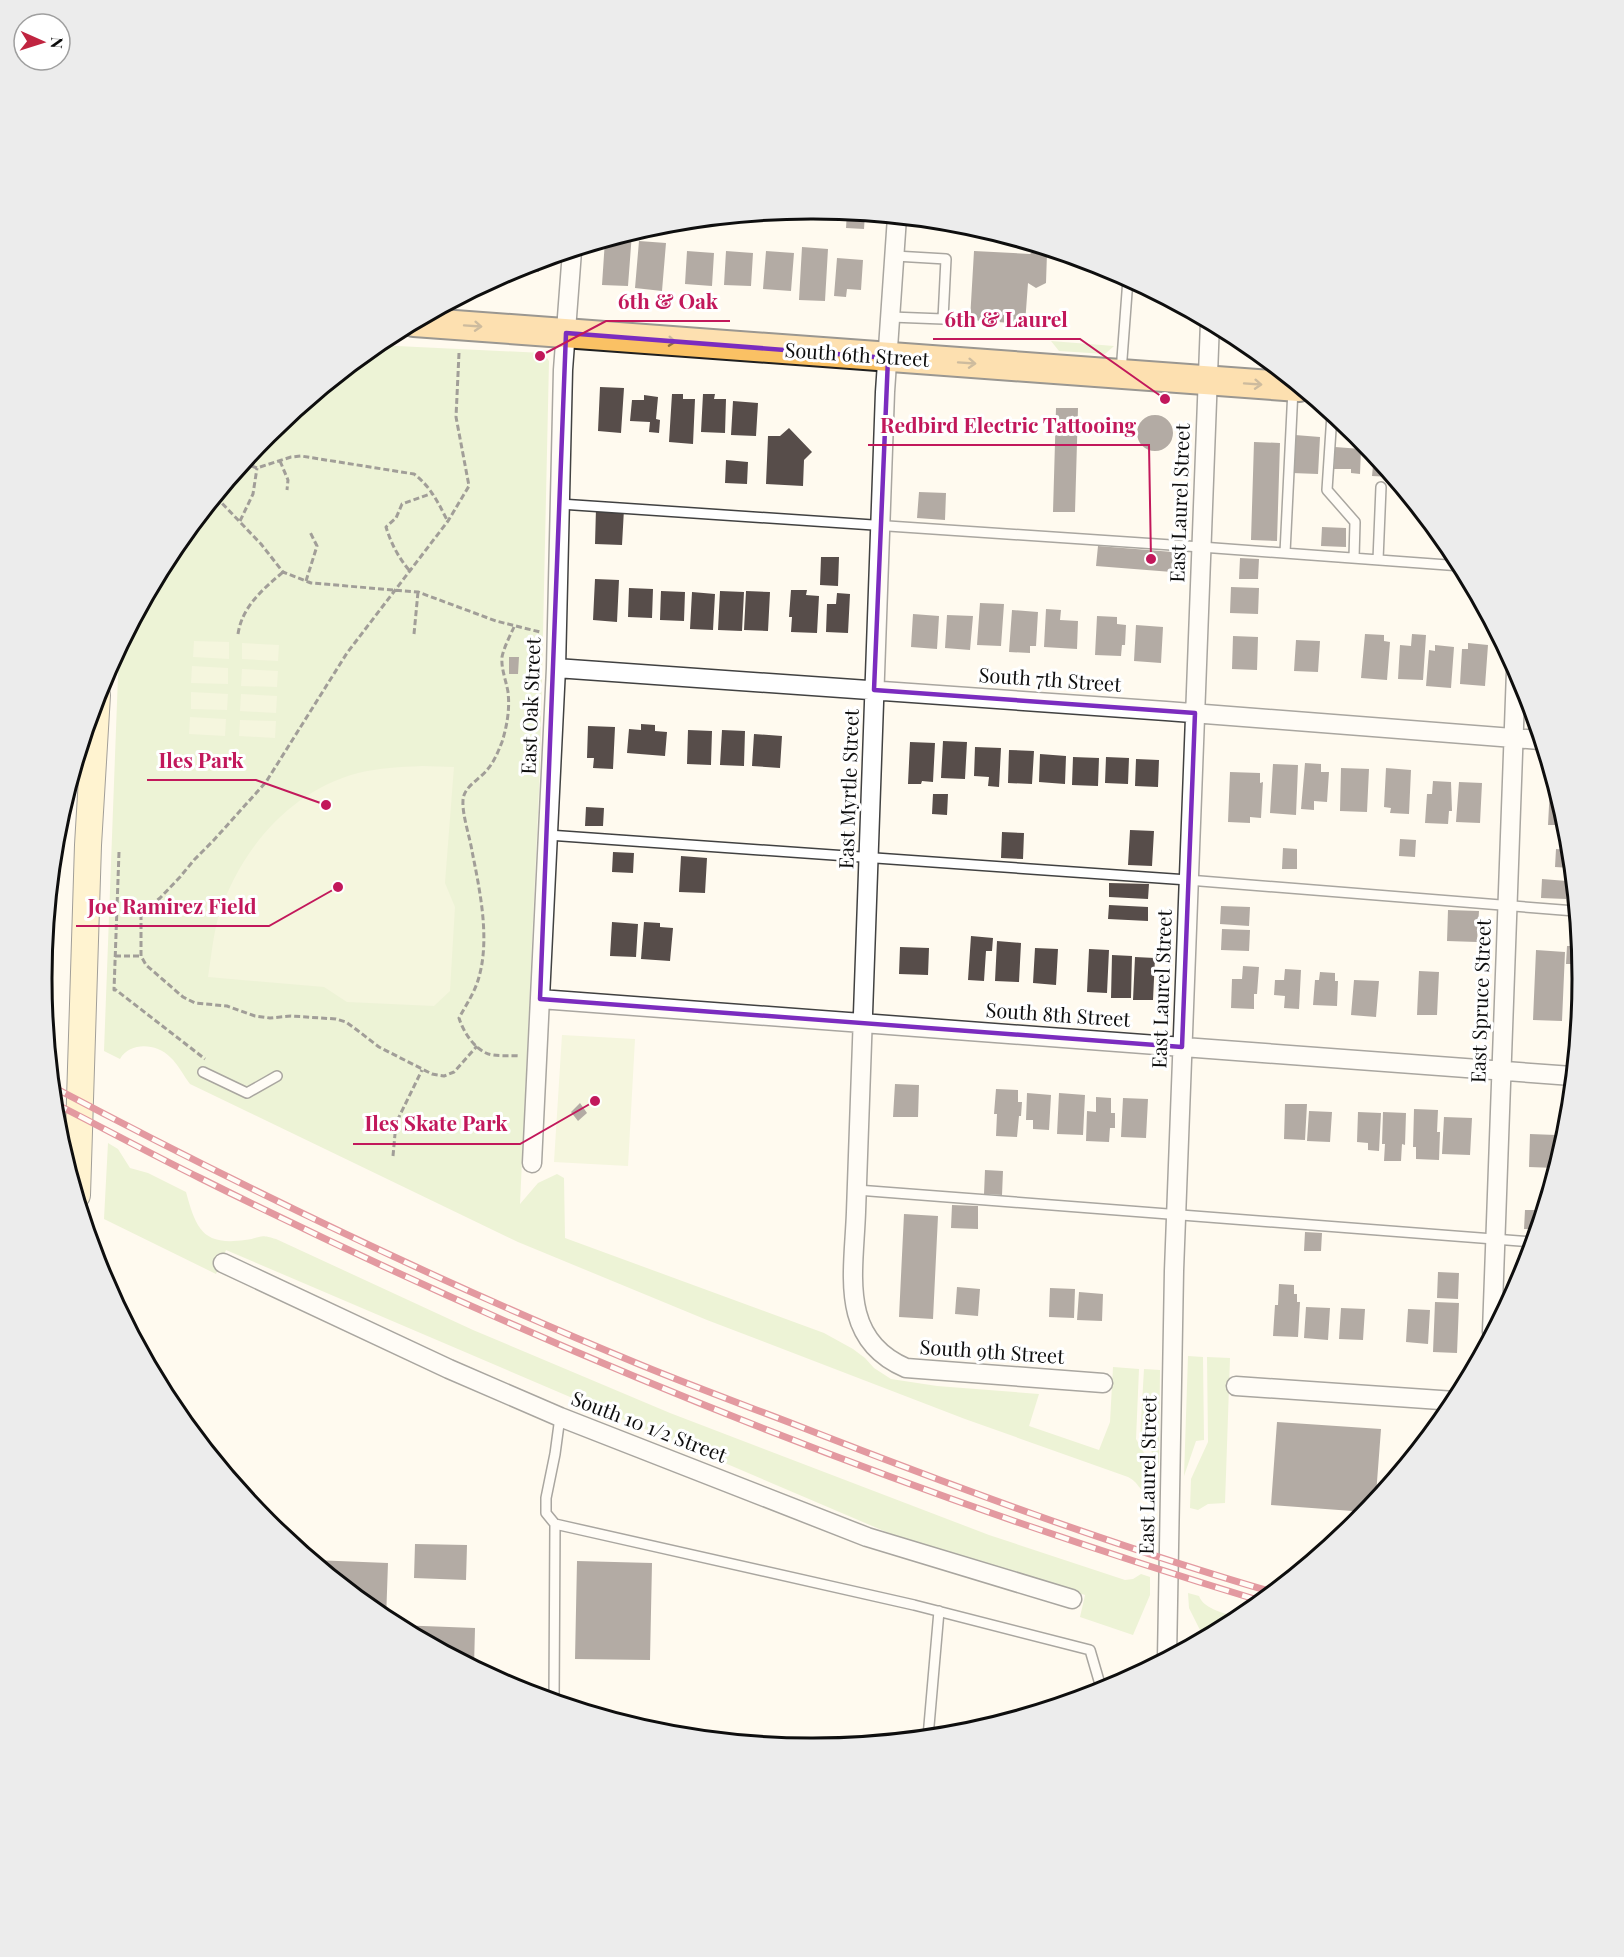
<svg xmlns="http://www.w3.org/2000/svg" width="1624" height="1957" font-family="'Playfair Display',serif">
	<rect width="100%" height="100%" fill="#fffaef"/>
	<path fill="#d8eab8" d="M1051,341L1114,346L1105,354L1059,351Z
		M376,345L543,353L549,361L540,769L520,1204L538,1183L557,1174L564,1178L565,1238L824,1333L853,1349L865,1358L874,1368L891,1379L937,1386L1039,1394L1029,1426L1099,1450L1110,1422L1113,1367L1139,1369L1136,1439L1152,1467L1151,1495C1137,1490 1140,1483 1128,1477L965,1419L707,1320L518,1242L190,1084C183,1075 178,1064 170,1057C156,1043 130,1042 120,1059L104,1051L119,649L172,550L268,434Z
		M108,1143L118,1149L130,1168L148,1173L186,1192C196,1228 202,1246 245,1240C262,1238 258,1233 276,1239L473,1330L670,1413L989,1535L1125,1580L1133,1579L1141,1574L1150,1577V1595L1133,1635L1080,1617L1085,1595L891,1534L226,1250L216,1274L104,1219Z
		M1188,1356L1203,1357L1204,1440L1196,1441L1184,1476Z
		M1207,1357L1230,1358L1225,1503L1208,1504L1198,1510L1190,1508L1191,1479L1208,1442Z
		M1144,1369L1160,1370L1159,1466L1157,1465L1147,1440L1140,1438Z
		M1188,1593L1199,1596C1204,1610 1228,1614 1241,1618L1204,1638L1189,1608Z"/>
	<path fill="#e8f1ca" d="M194,641L229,642V659L193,657Z
		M242,643L279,645L278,661L242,659Z
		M192,666L228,668V684L191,683Z
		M242,669L278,671L277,687L241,686Z
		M191,692L228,694L227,710L191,709Z
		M241,694L277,696L276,713L240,711Z
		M190,717L226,719L225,736L189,734Z
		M240,720L276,721L275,738L239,736Z
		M422,766L454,767L445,883L455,907L450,991L434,1006L347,1002L324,987L208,977C211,958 213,937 218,918C239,851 289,791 358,773C379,768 400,767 422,766Z
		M562,1035L635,1039L628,1166L554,1162Z"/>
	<path fill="#574d4a" d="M847,212L865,214L864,229L846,228Z
		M629,233H632L628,286L602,285L605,240Z
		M639,241L666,243L662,291L635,288Z
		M802,247L828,249L825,301L799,300Z
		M1039,247L1047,253L1046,283L1036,288L1028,283L1025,324L970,320L974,251L1030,254Z
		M687,251L714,253L712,286L685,284Z
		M726,251L753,253L751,286L724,285Z
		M766,251L794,253L791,291L763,289Z
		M837,258L863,260L861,290L847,289L846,297L834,296Z
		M539,260V272L512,270L518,267Z
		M600,387L624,388L621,433L598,431Z
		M672,394H683V399H695L693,444L669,442Z
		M703,394H715L714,399H726L725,433L701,432Z
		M644,395L658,397L656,419L660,420L659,433L649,432L650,422L630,421L632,400H644Z
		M733,401L758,403L756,436L731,435Z
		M1056,408H1078L1075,512H1053Z
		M1137 433a18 18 0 1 1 36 0a18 18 0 1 1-36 0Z
		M789,428L812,452L804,460L803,486L766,484L768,436H780Z
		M1295,435L1320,437L1318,474L1292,473Z
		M1254,442L1280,443L1277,541L1251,540Z
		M1335,447L1361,449L1360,474L1351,473V469H1334Z
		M1374,455L1387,471L1392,477L1372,476Z
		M726,460L748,462L747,484L725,483Z
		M919,492L946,493L945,520L917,518Z
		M596,508L624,509L622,545L595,544Z
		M1322,527L1346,528V547L1321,546Z
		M1098,546L1173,552L1172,572L1096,566Z
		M821,557H839L838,586L820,585Z
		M1240,558L1259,559L1258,579H1239Z
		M595,579L619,580L617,622L593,620Z
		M1231,587L1259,588L1258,614L1230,613Z
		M629,588L653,589L652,618L628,617Z
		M791,590H807L806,595L819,596L817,633L791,632L792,617H789Z
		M661,591L685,592L684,621L660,620Z
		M720,591L744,592L742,631L718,630Z
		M746,591L770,592L768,631L744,630Z
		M692,592L715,594L713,630L690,629Z
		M837,593L850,594L848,633L826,632L827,604H836Z
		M980,603L1004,604L1001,646L977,645Z
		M1046,609L1061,610L1060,620L1078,621L1077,649L1044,647Z
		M1012,610L1038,612L1036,646H1030V653L1009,652Z
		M913,614L939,616L937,649L911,647Z
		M947,615L973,616L970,650L945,648Z
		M1097,616L1117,617V624L1126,625L1125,645H1122L1121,656L1095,655Z
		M1136,625L1163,627L1161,663L1134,661Z
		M1365,634L1384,635V641L1390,642L1387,680L1361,678Z
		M1412,634L1426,635L1423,680L1398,679L1400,645L1411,646Z
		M1233,636L1258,637L1257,670L1232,669Z
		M1296,640L1320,641L1318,672L1294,671Z
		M1468,643L1488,645L1485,686L1460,684L1462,649H1468Z
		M1435,645L1454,647L1451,688L1426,686L1429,650L1435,651Z
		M509,657H519L518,674H509Z
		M641,724L655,725V731L667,732L665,756L627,753L629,729L641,730Z
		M588,726L615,727L613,769L593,768L594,758H587Z
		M688,730L712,731L711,765L687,764Z
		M722,730L745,731L744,766L720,765Z
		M754,734L782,736L780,768L752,766Z
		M943,741L967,742L965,779L941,778Z
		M910,742L935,743L933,782L922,781L921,784H908Z
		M975,747L1001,748L999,787L988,786L989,777L974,776Z
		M1009,750L1034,751L1032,784L1008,783Z
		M1040,754L1066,756L1065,784L1039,782Z
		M1073,757L1099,758L1098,786L1072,785Z
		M1106,757L1129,758L1128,784L1105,783Z
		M1136,759L1159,760L1158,787L1135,786Z
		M1305,763L1321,764V772H1329L1327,802L1314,801V810L1301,809Z
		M1273,764L1298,765L1296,815L1270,813Z
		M1341,768L1369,769L1367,812L1340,811Z
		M1386,768L1411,770L1409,814L1390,813L1391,808L1384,807Z
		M1230,772L1260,773V783L1263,782L1261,818L1250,817V823L1228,822Z
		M1433,781L1451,782L1452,811H1449L1448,824L1425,823L1427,794H1432Z
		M1459,782L1482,783L1480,823L1456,822Z
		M1550,787H1555L1566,825H1548Z
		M933,794H948L947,815L932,814Z
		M586,807L604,808L603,826H585Z
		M1130,830L1154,831L1152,866L1128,865Z
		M1002,832L1024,833L1023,859L1001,858Z
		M1400,839L1416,840L1415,857L1399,856Z
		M1283,848L1297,849V869H1282Z
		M1556,849L1569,850L1571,868L1555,867Z
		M613,852L634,853L633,873L612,872Z
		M681,856L707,858L705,893L679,892Z
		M1542,879L1567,881L1566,899L1541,898Z
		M1109,883L1149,884L1148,899L1109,897Z
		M1109,905L1148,907V921L1108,919Z
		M1221,906L1250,907L1249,926L1220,924Z
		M1448,910L1479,911L1477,942L1447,941Z
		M612,922L638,924L636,957L610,956Z
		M644,922L660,923V927L673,928L670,961L641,959Z
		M1222,929L1250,930L1249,951L1221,950Z
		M971,936L993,938L992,951H986L984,981L968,980Z
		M997,941L1021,943L1019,982L995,981Z
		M1567,946H1579L1581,964H1566Z
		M900,947L929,948L928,975L899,974Z
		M1035,948L1058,949L1056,985L1033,983Z
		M1089,949L1109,950L1107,993L1087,992Z
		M1536,950L1565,952L1562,1021L1533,1020Z
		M1112,955L1132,956L1131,998H1111Z
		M1135,957L1155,958L1153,1000H1133Z
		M1243,966L1259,967L1257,994H1254V1009L1231,1008L1232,979H1242Z
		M1285,969L1301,970L1299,1009L1284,1008L1285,996L1274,995L1275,980H1284Z
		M1419,971L1439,972L1437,1015H1417Z
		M1320,972L1335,973V981H1338L1337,1006L1313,1005L1315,980H1319Z
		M1579,978L1582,979L1579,1005H1571V989L1579,990Z
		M1354,980L1379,981L1376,1017L1351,1015Z
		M895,1084L919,1085L918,1117H893Z
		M996,1089L1018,1090V1102H1022L1021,1116H1019L1017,1137L996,1136L997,1114H994Z
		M1027,1093L1051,1095L1049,1130L1033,1129V1120H1026Z
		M1059,1093L1085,1095L1083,1135L1057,1134Z
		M1096,1097L1111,1098V1113H1115V1128H1110L1109,1142L1086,1141L1087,1111L1096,1112Z
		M1123,1098L1148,1099L1146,1138L1121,1137Z
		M580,1103L587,1113L578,1121L571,1112Z
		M1285,1104H1307L1305,1140L1284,1139Z
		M1414,1109L1438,1110L1437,1132H1440L1439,1160L1416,1159V1147H1413Z
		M1309,1111L1332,1112L1330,1142L1307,1141Z
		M1358,1112L1381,1113L1379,1151L1368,1150V1143L1357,1142Z
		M1383,1112L1406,1113L1405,1145L1402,1144L1401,1161H1384L1385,1144H1382Z
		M1444,1117L1472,1118L1470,1155L1442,1154Z
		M1530,1134L1556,1135L1555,1168L1529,1167Z
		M985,1170L1003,1171L1002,1195L984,1194Z
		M952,1205L978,1206V1229L951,1228Z
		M1525,1210H1542L1537,1229H1524Z
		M904,1214L938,1216L933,1319L899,1317Z
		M1305,1232L1322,1233L1321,1251H1304Z
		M1438,1272L1459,1273L1458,1299L1437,1298Z
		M1279,1284L1294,1285V1294H1297V1302H1300L1298,1337L1273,1336L1275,1305H1278Z
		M957,1287L980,1289L978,1316L955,1314Z
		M1050,1288L1075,1289L1074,1318L1049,1317Z
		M1079,1292L1103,1294L1102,1321L1077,1320Z
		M1435,1302L1459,1303L1457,1353L1433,1352Z
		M1306,1307L1330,1308L1328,1340L1304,1338Z
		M1341,1308L1365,1309L1363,1340L1339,1339Z
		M1408,1309L1430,1310L1428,1344L1406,1342Z
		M1277,1422L1381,1429L1376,1495H1379L1366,1512L1271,1505Z
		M415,1544L467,1545L466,1580L414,1578Z
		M313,1560L388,1563L386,1620L384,1619Z
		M577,1561L652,1563L650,1660L575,1659Z
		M397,1625L475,1628L474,1667Z"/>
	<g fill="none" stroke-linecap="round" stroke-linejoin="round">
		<g stroke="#414141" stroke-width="12">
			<path id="lane" d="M891,317L943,319L946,259L895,256
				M1121,372L1128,279
				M1332,414L1327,490L1355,522L1354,558
				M560,504L1201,547L1461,566
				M1285,553L1293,389
				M1378,560L1381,487
				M548,835L1188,880L1575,911
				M50,893L51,889
				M203,1072L247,1093L277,1076
				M857,1190L1533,1242
				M555,1524L546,1513V1498L555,1454L560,1417
				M554,1701L555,1524L914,1605L1090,1650L1102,1691
				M928,1737L939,1611"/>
		</g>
		<g stroke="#414141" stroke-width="21">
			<path id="street" d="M897,217L885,392L856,1212C854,1272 838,1339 906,1368L1103,1383
				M556,668L1166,711L1540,740
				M540,999L1572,1076
				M532,1163L556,668L563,370L572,251
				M223,1263L449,1369L560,1417L867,1537L1072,1599
				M1492,1332L1516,671
				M1236,1386L1455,1401
				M1167,1658L1174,1271L1210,322"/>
		</g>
		<g stroke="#303030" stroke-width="28">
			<path id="secondary" d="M77,1195L88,845L97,695"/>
		</g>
		<g stroke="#1f1f1f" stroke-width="32">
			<path id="primary" d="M414,322L1299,387"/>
		</g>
		<path stroke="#303030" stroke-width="3" stroke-dasharray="6 3" stroke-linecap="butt" d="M459,353L456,417L469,486L448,521L347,653L266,782L213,841L194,860L180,877L160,898L145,910L141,917V956L146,965L183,997L195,1003L227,1006L255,1016L270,1018L291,1016L336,1019L346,1022L357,1030L379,1047L432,1074L444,1076L454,1072L477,1046
			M280,461L288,480L287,490
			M243,463L257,468L291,457L301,456L414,474C430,486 438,502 447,520
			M216,497L261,544L283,572L311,583L418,592L496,621L540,632
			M240,521L253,494L257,468
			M409,570C398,557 391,543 386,527L396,518L402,504L433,493
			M306,581L317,546L310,532
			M514,627C510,636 504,647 502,657C501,669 506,680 508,692C510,709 507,726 502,742C498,752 494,762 487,770C479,780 463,787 463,801C462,814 470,838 472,851C480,891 490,938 479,977C475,992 466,1005 459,1018C463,1031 473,1047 486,1053C494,1057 510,1055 520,1056
			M238,634C242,607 262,590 283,572
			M414,634L418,592
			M119,852L114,990H116L205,1059
			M115,956H141
			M393,1156L396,1123L422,1070"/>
		<use href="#lane" stroke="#fff" stroke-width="9"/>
		<use href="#street" stroke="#fff" stroke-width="18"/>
		<use href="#secondary" stroke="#ffeaaa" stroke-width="26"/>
		<use href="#primary" stroke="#fac164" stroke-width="28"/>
		<g stroke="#c02440" stroke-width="7">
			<path id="rail" d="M53,1087C244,1188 441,1283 641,1365C692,1386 744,1405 796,1425C952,1486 1111,1545 1272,1592
				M54,1103C103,1128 151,1154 200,1178C541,1348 897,1491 1261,1601"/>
		</g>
		<use href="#rail" stroke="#fff" stroke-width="4.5" stroke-dasharray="14" stroke-linecap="butt"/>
	</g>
	<defs><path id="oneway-shaft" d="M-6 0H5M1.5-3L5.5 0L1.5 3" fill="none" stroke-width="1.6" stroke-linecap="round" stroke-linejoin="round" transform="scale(1.5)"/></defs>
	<g stroke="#90703d">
		<use href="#oneway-shaft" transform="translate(473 326) rotate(4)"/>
		<use href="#oneway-shaft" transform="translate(667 341) rotate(5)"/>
		<use href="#oneway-shaft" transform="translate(967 363) rotate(4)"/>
		<use href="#oneway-shaft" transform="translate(1253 384) rotate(4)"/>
	</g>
	<path d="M0 0H1624V1957H0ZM566,333L888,358L874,690L1195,713L1182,1047L540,999Z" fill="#fffaef" fill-opacity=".55" fill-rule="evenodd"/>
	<path fill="none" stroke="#7b2cbf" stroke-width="4.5" stroke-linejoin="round" d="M566,333L888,358L874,690L1195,713L1182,1047L540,999Z"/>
	<g text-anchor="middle" stroke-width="6" stroke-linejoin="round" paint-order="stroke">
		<g font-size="20" fill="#0e0e0e" stroke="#fff">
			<text transform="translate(857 355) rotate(4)" y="7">South 6th Street</text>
			<text transform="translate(1180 503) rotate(-88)" y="7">East Laurel Street</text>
			<text transform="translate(1050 680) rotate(4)" y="7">South 7th Street</text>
			<text transform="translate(531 706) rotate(-88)" y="7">East Oak Street</text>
			<text transform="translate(849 789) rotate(-88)" y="7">East Myrtle Street</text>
			<text transform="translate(1162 989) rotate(-88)" y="7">East Laurel Street</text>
			<text transform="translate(1481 1001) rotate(-88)" y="7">East Spruce Street</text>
			<text transform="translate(1058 1015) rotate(4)" y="7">South 8th Street</text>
			<text transform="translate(992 1352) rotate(4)" y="7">South 9th Street</text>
			<text transform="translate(649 1427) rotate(21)" y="7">South 10 1/2 Street</text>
			<text transform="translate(1148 1475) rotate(-89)" y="7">East Laurel Street</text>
		</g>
	</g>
	<path d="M0 0H1624V1957H0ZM811 219H813A759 759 0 0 1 1572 978V979A759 759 0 0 1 813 1738H811A759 759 0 0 1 52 979V978A759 759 0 0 1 811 219Z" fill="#ececec" fill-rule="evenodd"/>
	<path fill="none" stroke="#0e0e0e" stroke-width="3" d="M811 219H813A759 759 0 0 1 1572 978V979A759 759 0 0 1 813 1738H811A759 759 0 0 1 52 979V978A759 759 0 0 1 811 219Z"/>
	<path fill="none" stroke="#c2185b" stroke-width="2" d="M540 356L606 321H730M1165 399L1080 339H933M1151 559L1149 445H868M326 805L256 780H147M338 887L269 926H76M595 1101L520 1144H353"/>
	<g fill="#c2185b" stroke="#fff" stroke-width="2">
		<circle cx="540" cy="356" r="6"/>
		<circle cx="1165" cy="399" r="6"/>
		<circle cx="1151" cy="559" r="6"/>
		<circle cx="326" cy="805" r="6"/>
		<circle cx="338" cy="887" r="6"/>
		<circle cx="595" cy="1101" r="6"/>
	</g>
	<g font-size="21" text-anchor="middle" font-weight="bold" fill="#c2185b" stroke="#fff" stroke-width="6" stroke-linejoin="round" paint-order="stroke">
		<text x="668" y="309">6th &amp; Oak</text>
		<text x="1006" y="327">6th &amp; Laurel</text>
		<text x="1008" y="433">Redbird Electric Tattooing</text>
		<text x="201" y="768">Iles Park</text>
		<text x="172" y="914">Joe Ramirez Field</text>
		<text x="436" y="1131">Iles Skate Park</text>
	</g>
	<g transform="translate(42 42) rotate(93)"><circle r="28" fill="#ffffff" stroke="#9f9f9f" stroke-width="1.5"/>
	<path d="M0-4.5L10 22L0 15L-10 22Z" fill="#c02440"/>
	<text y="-9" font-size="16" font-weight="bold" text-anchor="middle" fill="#0e0e0e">N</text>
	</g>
</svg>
